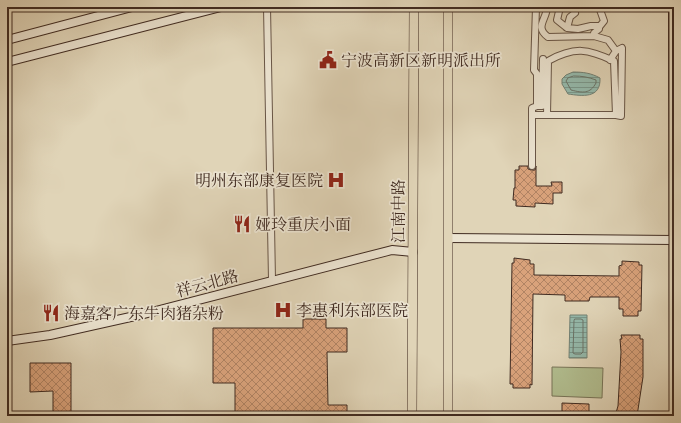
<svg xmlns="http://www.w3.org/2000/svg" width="681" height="423" font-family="Alegreya,'Noto Serif SC',serif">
	<defs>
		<pattern id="water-rules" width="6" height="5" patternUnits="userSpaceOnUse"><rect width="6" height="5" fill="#94b8aa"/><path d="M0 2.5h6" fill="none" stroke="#7a968a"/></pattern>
		<pattern id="building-cross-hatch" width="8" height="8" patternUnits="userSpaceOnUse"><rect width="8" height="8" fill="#d9a27b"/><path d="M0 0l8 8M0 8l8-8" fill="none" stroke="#b18464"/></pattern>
	</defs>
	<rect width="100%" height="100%" fill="#e0d4b7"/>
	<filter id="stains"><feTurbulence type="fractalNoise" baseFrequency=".005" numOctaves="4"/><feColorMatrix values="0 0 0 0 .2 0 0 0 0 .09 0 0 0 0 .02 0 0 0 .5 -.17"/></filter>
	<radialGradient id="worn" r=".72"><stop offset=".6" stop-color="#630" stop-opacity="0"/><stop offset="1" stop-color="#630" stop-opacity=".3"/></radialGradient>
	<path fill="#b1bd8f" stroke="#787458" d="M552,367L603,368L602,398L552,396Z"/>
	<path fill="url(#water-rules)" stroke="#728073" d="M573,72C583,72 591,73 600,78C601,99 582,96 568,94L562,84V79L566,75Z
		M570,315H587V358H569Z"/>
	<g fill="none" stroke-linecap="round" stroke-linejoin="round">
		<path stroke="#6a7266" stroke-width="1" d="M574,76C582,76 588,77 596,80V83C590,94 583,93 571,90L566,81L568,78Z
			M575,319H581L583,320V352L581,354H575L573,353L574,321Z"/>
	</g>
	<path fill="url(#building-cross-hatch)" stroke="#402b21" d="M519,166H528V169L532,170H535L536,166V186H552L551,182H562V193H553V204L535,203V207L516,206V200H513L514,188H515V170H519Z
		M514,258L530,260V264H534V275L619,276V266L622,265V261L639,262V265H642L641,311H638V316H623V309H619V297H590L589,301H565V295L533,294L532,385L530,384V388H513V384H510L512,263H514Z
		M303,319H326V328H347V352H327L328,405H347V416H235V383H213V328H303Z
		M621,335H640V339H643V377L637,416H615L618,406L621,352L620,339H622Z
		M30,363H71V416H53V391L30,392Z
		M562,403L589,404V416H562Z"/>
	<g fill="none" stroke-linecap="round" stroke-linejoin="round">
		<g stroke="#685546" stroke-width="8">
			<path id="street" d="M267,7L272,280
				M547,7C547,19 534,27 548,37L594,36V33L599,29V26
				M560,7L557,20L567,28L578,29L591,26H600L604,21L599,7
				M567,28L570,17L575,13
				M594,36L608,40L616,51
				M610,60L616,51L622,48L621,116L616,115
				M537,106H542L543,59
				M532,115H616L614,61C588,49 575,46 548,61L547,115
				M532,166V108L537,106V74L534,70L536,7"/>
		</g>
		<g stroke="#402b21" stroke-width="10">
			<path id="secondary" d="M673,7L674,416
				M7,40L132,7
				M7,62L221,7
				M448,238L674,240
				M7,341L50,335L144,314L392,250L413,252"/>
		</g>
		<g stroke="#402b21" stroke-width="10">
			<path id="primary" d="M412,416L414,7
				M448,416V7"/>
		</g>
		<use href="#street" stroke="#ebe3d0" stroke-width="6"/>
		<use href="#secondary" stroke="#ebe3d0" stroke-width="8"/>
		<use href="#primary" stroke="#e0d4b7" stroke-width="9"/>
	</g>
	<defs>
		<g id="civic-bare" transform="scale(1.38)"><path d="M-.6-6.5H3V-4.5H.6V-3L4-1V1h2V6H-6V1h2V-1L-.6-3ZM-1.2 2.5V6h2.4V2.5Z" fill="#8f2418" stroke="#ebe3d0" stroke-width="2.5" paint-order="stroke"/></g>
		<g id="hospital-bare" transform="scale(1.38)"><path d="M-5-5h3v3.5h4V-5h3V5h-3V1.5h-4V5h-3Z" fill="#8f2418" stroke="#ebe3d0" stroke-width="2.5" paint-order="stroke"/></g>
		<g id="restaurant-bare" transform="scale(1.38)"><path d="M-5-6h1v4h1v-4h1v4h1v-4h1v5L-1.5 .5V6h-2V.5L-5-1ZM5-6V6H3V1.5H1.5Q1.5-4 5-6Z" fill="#8f2418" stroke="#ebe3d0" stroke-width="2.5" paint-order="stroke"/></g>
	</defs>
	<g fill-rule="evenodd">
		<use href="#civic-bare" x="328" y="60"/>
		<use href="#hospital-bare" x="336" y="180"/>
		<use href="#restaurant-bare" x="242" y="224"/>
		<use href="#hospital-bare" x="283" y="310"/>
		<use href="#restaurant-bare" x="51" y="313"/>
	</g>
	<g text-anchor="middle" stroke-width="3.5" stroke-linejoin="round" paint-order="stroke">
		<g font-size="16" fill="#402b21" stroke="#ebe3d0" text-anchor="start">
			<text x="341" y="66">宁波高新区新明派出所</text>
			<text x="323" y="186" text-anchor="end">明州东部康复医院</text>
			<text x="255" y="230">娅玲重庆小面</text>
			<text x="296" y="316">李惠利东部医院</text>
			<text x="64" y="319">海嘉客广东牛肉猪杂粉</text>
		</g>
		<g font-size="16" fill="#402b21" stroke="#ebe3d0">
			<text transform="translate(398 211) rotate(-90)" y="6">江南中路</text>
			<text transform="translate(207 283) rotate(-15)" y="6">祥云北路</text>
		</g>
	</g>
	<rect width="681" height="423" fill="none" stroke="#e0d4b7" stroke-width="24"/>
	<rect x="8" y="8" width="665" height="407" fill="none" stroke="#402b21" stroke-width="2"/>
	<rect x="12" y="12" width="657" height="399" fill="none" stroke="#402b21"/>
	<rect width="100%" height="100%" filter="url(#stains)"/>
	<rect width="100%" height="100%" fill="url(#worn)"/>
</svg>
